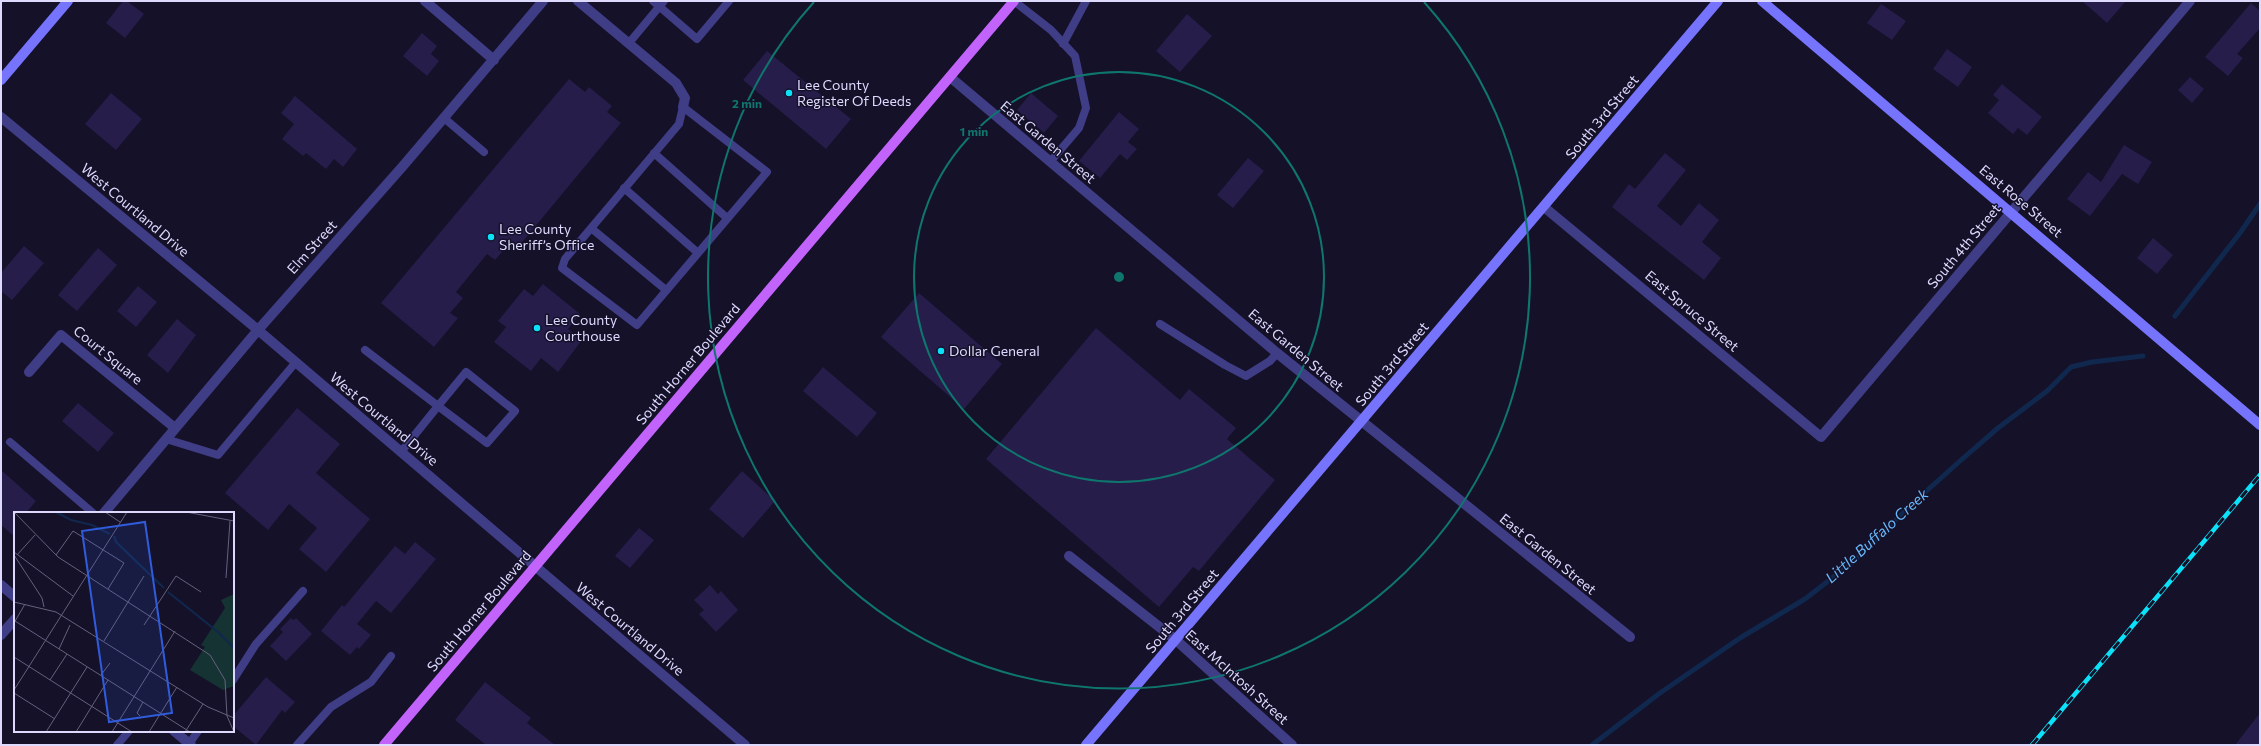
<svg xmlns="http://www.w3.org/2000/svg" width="2261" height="746" font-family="Commissioner,sans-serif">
	<rect width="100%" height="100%" fill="#151129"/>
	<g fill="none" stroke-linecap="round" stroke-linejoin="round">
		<path stroke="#10284e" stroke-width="5" d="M2175,316L2240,233L2260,204
			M1592,745L1660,693L1740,638L1805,599L1854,561L1913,503L1960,461L1998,428L2047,391L2071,367L2092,362L2143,356"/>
	</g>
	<path fill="#261d4a" d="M123,1H127L144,14L125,38L106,23Z
		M2082,1H2126L2107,23Z
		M2251,3L2260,11V28L2237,54L2243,58L2228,76L2205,57Z
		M1881,4L1906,21L1892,40L1867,23Z
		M1187,14L1212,36L1180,72L1156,51Z
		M422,33L437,46L431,54L439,61L427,76L403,56Z
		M1947,49L1972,67L1958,87L1933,69Z
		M767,51L851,119L826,149L743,80Z
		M2190,77L2204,89L2192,103L2178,90Z
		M569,79L585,92L589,87L612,106L607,112L621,123L514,252L507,246L495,260L487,254L456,292L463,298L450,313L458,318L434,347L381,303Z
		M2002,84L2042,117L2027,135L2018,128L2013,134L1988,113L1999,100L1993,95Z
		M111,93L142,119L116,150L85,124Z
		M1031,93L1058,116L1044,133L1017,110Z
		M295,96L357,149L343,167L334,159L326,169L306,153L303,156L282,139L294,124L281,113Z
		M1119,112L1139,129L1128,142L1137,149L1127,160L1120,154L1100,178L1079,161Z
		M2124,145L2152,162L2138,184L2122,174L2090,216L2067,199L2088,172L2101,182Z
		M1665,153L1686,170L1657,206L1681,226L1699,203L1719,220L1702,242L1721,258L1704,280L1612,207L1629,184L1635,189Z
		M1248,158L1264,171L1233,208L1217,195Z
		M2153,238L2173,255L2157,274L2137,258Z
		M24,246L44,263L12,300L1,291V273Z
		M98,248L117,265L77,311L58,295Z
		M543,284L580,314L568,329L582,340L558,372L541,358L531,371L494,342L506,327L498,321L524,289L533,296Z
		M138,286L157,302L136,327L117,311Z
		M919,293L1002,364L964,409L881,337Z
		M177,319L196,335L168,373L147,355Z
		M1096,328L1180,400L1189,389L1236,428L1227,439L1275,480L1199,571L1193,567L1159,607L986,459Z
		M823,367L877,413L857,437L803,391Z
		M78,403L114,433L98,452L62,421Z
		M297,408L340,444L316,473L370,519L326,572L299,549L317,528L289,504L268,530L225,493Z
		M1,470L36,501L26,513H15V537L1,525Z
		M742,471L775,501L743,538L709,509Z
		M639,528L654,540L630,568L615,556Z
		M415,542L436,559L391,613L376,601L357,624L371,635L359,649L357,647L350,655L321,631L342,605L344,607L395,546L405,554Z
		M710,585L718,594L721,591L738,610L716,632L699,614L704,610L694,600Z
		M291,618L294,620L296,618L312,634L286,661L270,646L283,632L280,629Z
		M266,677L295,702L285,713L282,710L256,745L233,726V716Z
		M485,682L531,718L527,723L555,745H486L455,720Z
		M2260,713V745H2235Z"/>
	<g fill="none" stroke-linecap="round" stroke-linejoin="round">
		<path stroke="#403d87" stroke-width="8" d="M653,1L697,39L729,1
			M1014,1L1051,30L1075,56L1086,108L1079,128L1050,162
			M629,43L664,1
			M1063,44L1086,1
			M683,107L767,172L637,325L562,268L565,259L679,124Z
			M444,118L484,152
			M654,153L727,218
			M624,188L698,253
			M591,228L666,290
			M1160,324L1225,365L1246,376L1270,361L1277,353
			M365,350L438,406L401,452
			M466,372L515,411L487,443L438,406Z
			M166,439L218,455L296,362
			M10,442L93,513
			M233,680L256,644L303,591
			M189,744L198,731
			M117,745L129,731
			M297,745L331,707L371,682L391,656"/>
		<path stroke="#403d87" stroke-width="10" d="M425,1L494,60
			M578,1L676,83L685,98L683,107
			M950,77L1277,353L1630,637
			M1,117L258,330L745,745
			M1544,207L1821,437L2190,1
			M29,372L61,335L175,428
			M104,513L258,330L403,166L543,1
			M1069,556L1176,640L1292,745
			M1,585L15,597
			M1,635L15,619
			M174,731L191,745"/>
		<path stroke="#7673fc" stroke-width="10" d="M1762,1L2260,425
			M1,80L68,1
			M1086,745L1718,1"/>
		<path stroke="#c264fb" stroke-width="10" d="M384,745L1014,1"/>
		<g stroke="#0be2f9" stroke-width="4.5">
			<path id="rail" d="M2032,745L2260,475"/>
		</g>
		<use href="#rail" stroke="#151129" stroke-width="3" stroke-dasharray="9" stroke-linecap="butt"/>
	</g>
	<g fill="none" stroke="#0f766e" stroke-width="2">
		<circle cx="1119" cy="277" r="205"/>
		<path d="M1424 2A411 411 0 1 1 814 2"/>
	</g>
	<g fill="#0be2f9" stroke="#151129" stroke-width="1.5">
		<circle cx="789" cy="93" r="4"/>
		<circle cx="491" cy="237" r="4"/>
		<circle cx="537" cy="328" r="4"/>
		<circle cx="941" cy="351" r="4"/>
	</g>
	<g text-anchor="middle" stroke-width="3" stroke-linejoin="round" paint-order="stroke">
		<g font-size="14" fill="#dedafe" stroke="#151129" text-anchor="start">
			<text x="797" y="90">Lee County<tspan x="797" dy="16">Register Of Deeds</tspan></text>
			<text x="499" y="234">Lee County<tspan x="499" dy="16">Sheriff’s Office</tspan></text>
			<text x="545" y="325">Lee County<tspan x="545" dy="16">Courthouse</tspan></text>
			<text x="949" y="356">Dollar General</text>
		</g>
		<g font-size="14" fill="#dedafe" stroke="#151129">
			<text transform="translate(1602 117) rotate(-50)" y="5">South 3rd Street</text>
			<text transform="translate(1048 142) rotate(40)" y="5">East Garden Street</text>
			<text transform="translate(2021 201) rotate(40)" y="5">East Rose Street</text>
			<text transform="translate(135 210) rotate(40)" y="5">West Courtland Drive</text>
			<text transform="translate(1964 246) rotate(-50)" y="5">South 4th Street</text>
			<text transform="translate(312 247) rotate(-48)" y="5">Elm Street</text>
			<text transform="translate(1692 311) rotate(40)" y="5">East Spruce Street</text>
			<text transform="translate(1296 350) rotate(40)" y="5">East Garden Street</text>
			<text transform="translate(108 355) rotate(39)" y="5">Court Square</text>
			<text transform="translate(688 364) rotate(-50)" y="5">South Horner Boulevard</text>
			<text transform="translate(1392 364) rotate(-50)" y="5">South 3rd Street</text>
			<text transform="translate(384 419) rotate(40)" y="5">West Courtland Drive</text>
			<text transform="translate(1548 554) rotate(39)" y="5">East Garden Street</text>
			<text transform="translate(479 611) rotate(-50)" y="5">South Horner Boulevard</text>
			<text transform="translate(1182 611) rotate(-50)" y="5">South 3rd Street</text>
			<text transform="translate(630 629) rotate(40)" y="5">West Courtland Drive</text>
			<text transform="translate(1237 677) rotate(42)" y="5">East McIntosh Street</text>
		</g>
		<g font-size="15" font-style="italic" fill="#6ab9fc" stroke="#151129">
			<text transform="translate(1877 536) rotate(-42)" y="5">Little Buffalo Creek</text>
		</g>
	</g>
	<g transform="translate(14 512)">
		<rect width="220" height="220" fill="#151129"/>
		<path d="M220,82V174L209,178L176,158L191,135L187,133L211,96L207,88Z" fill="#143332"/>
		<path fill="none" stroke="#10284e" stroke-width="2" d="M42,0L57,8L78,13L96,22M100,24L102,30L150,76M154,80L204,120L220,136"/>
		<path fill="none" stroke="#65617e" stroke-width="1" d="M0,0L44,45L196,143L211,168L213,204L220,220M91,0L106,10M172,0L220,9M0,40L59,84M0,43L28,86L30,95M3,43L21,23M42,43L59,19L110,51L94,77M212,66L216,9M0,90L42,100L194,195L220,206M1,109L176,220M0,111L11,92M130,113L162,64L187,80M90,129L130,64M45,137L56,113M0,145L118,220M87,163L96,151M36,168L53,142M0,178L113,0M0,181L41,207M126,204L123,201L129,190M32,220L73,155M62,220L94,168M98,220L161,119M135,220L163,175M171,220L189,192"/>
		<path fill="#305cdc" fill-opacity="0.15" stroke="#305cdc" stroke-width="2" d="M131,10L158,201L95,210L68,19Z"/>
		<rect width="220" height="220" fill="none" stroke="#dedafe" stroke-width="2"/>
	</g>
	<circle cx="1119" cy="277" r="6" fill="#0f766e" stroke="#151129" stroke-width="2"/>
	<g font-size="12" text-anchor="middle" font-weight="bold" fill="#0f766e" stroke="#151129" stroke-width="3" stroke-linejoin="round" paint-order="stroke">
		<text x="747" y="108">2 min</text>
		<text x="974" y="136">1 min</text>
	</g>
	<rect width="2261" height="746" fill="none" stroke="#dedafe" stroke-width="4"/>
</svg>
